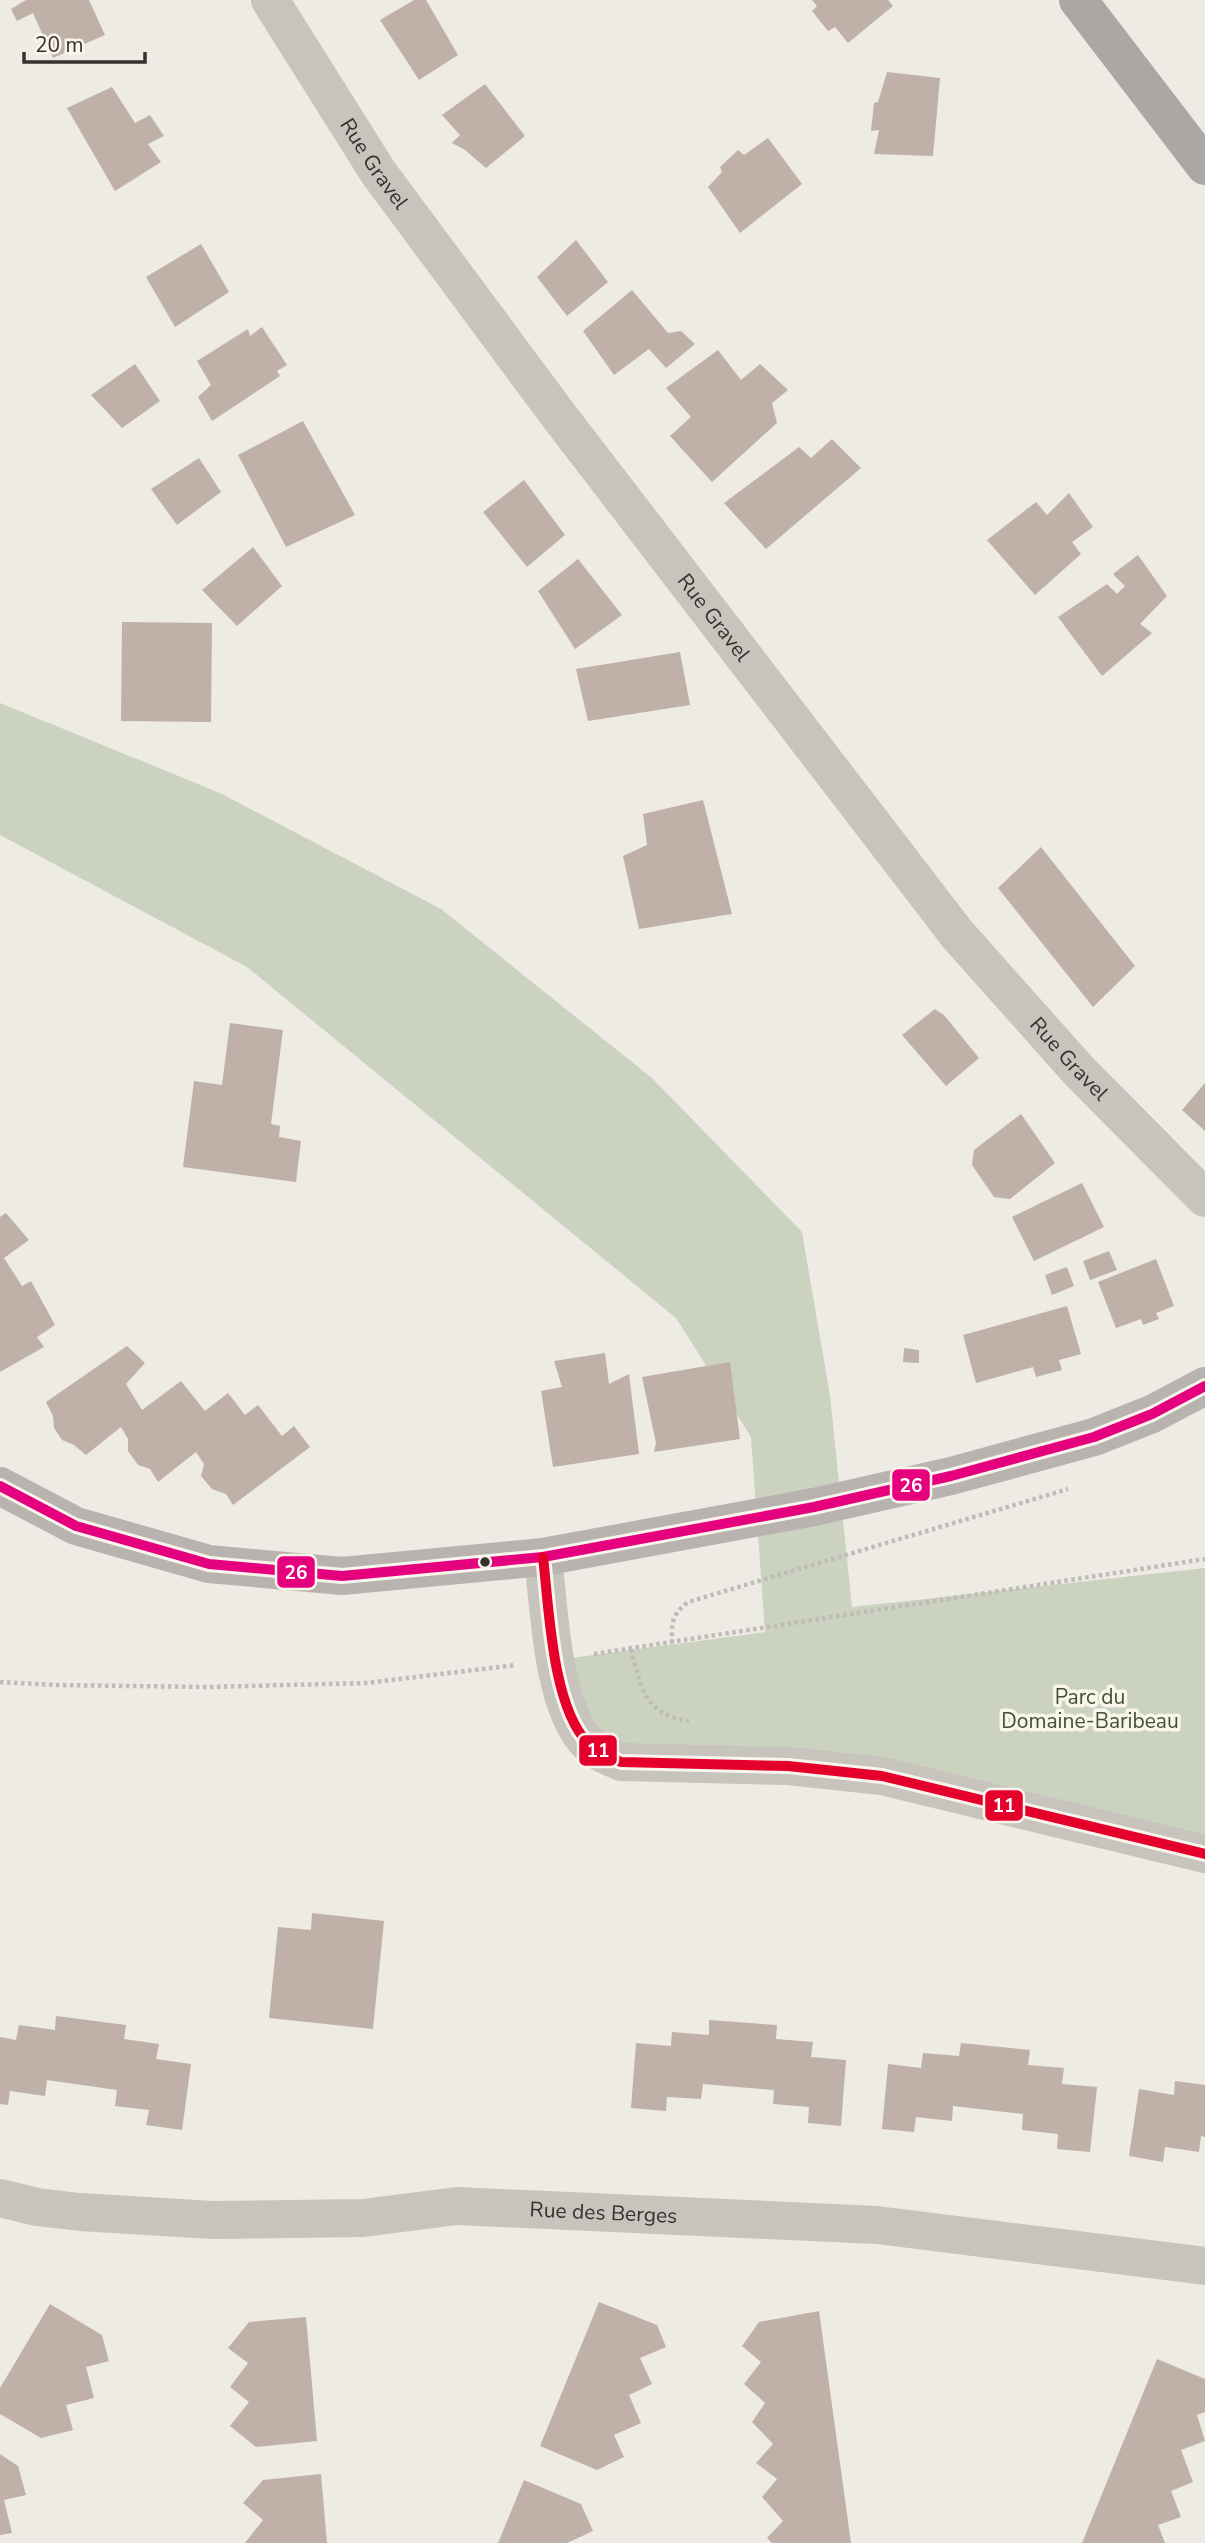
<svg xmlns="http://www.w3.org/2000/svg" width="1205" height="2543" font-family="'Nunito Sans',sans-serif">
	<rect width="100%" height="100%" fill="#eeeae4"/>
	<path fill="#ccd2c0" d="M0,703L220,793L441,909L652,1078L802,1232L830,1396L852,1607L1205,1568V1854L882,1776L621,1762L556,1660L765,1632L751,1437L676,1318L247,967L0,835Z"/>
	<path fill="#bfb1a8" d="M26,0H89L105,35L53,58L33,13L17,21L11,9Z
		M414,0H426L458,55L419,80L380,20Z
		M812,0H888L893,6L848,43L835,27L828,31L812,11L817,6Z
		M887,72L940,78L933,156L874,154L879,130L871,131L874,103L878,102Z
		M485,84L525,136L486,168L465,150L452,143L460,135L442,115Z
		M112,87L135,123L150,115L164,136L148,144L161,162L115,191L67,108Z
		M768,138L802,184L740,233L708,187L722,172L720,167L738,150L744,155Z
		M576,240L608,282L567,316L537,277Z
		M201,244L229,292L175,327L146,277Z
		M632,290L668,333L681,331L695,344L666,368L649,349L614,375L583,331Z
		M262,327L287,365L277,371L280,376L212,421L198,397L211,385L197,361L248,329L250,336Z
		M718,350L741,380L760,364L788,390L772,403L777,423L712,482L670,436L691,417L666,388Z
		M135,364L160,401L122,428L91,395Z
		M303,421L355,515L286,547L238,455Z
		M832,439L861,468L766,549L724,503L799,447L811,458Z
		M199,458L221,492L177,525L151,489Z
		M524,480L565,535L527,567L483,512Z
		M1069,493L1093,527L1072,542L1081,554L1035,595L987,540L1036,502L1047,515Z
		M253,547L282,586L237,626L202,590Z
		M1138,555L1167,596L1140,624L1152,633L1102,676L1058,617L1107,584L1117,594L1125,586L1113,574Z
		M578,559L622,615L575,649L538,591Z
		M122,622L212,623L211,722L121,721Z
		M680,652L690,705L588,721L576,669Z
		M703,800L732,914L639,929L623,856L647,845L643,814Z
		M1041,847L1135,966L1093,1007L998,888Z
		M935,1009L944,1015L979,1058L946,1086L902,1035Z
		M230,1023L283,1030L271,1124L280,1126L279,1137L301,1141L296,1182L183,1167L194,1081L222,1085Z
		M1205,1083V1131L1182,1110Z
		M1021,1114L1055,1163L1010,1199L994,1197L972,1165L974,1150Z
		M1082,1183L1104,1227L1034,1261L1012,1217Z
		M6,1213L29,1240L4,1258L22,1286L31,1281L55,1325L37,1337L44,1347L0,1372V1217Z
		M1109,1251L1117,1270L1090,1280L1083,1261Z
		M1156,1259L1174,1306L1156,1313L1159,1319L1143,1325L1141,1319L1116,1328L1098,1282Z
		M1067,1267L1074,1286L1052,1295L1045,1275Z
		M1067,1306L1081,1354L1059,1360L1062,1370L1036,1377L1033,1367L976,1383L963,1335Z
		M127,1346L145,1363L126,1384L142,1410L181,1381L205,1411L228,1393L245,1415L258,1405L282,1436L294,1426L310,1447L233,1505L226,1494L212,1489L201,1476L204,1464L196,1452L158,1482L150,1469L138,1465L128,1451V1439L121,1427L86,1455L74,1445L62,1440L54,1428L53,1416L46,1402Z
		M904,1348L919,1350V1363L903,1362Z
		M605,1353L609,1384L629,1374L639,1454L553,1467L541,1391L562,1387L554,1361Z
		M730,1362L740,1439L654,1452L656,1443L642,1377Z
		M312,1913L384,1921L373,2029L269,2018L278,1927L311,1930Z
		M56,2016L126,2025L124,2039L159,2044L156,2059L191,2064L182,2130L146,2125L149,2110L115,2106L117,2090L47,2080L45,2096L10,2091L8,2105L0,2104V2037L16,2040L19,2025L55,2030Z
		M709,2020L777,2025L776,2039L813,2042L811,2057L846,2060L841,2126L808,2123L809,2107L773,2104L774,2090L703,2084L701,2099L667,2097L666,2111L631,2108L636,2043L671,2046L672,2032L709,2035Z
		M961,2043L1030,2050L1028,2065L1064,2068L1062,2084L1097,2087L1090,2152L1057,2149L1058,2134L1022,2130L1023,2114L953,2106L952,2121L916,2117L914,2132L882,2129L888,2064L921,2068L923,2053L959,2056Z
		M1175,2081L1205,2085V2137L1201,2136L1199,2152L1165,2147L1163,2162L1129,2156L1139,2089L1174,2095Z
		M599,2302L657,2325L666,2347L640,2358L652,2384L629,2395L641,2423L614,2435L624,2457L597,2470L540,2446Z
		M50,2304L102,2335L109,2361L86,2367L94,2398L66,2405L73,2430L41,2438L0,2414V2388Z
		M819,2311L851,2543H772L767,2538L783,2521L762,2497L777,2479L756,2463L773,2444L752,2422L765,2403L744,2384L761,2362L742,2346L759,2322Z
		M306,2317L317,2441L256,2447L230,2426L249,2402L230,2387L248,2363L228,2348L249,2322Z
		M1157,2359L1205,2379V2412L1197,2415L1205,2441L1181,2450L1193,2482L1171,2491L1181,2517L1158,2525L1165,2543H1082Z
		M0,2454L18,2466L26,2495L4,2500L12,2533L0,2535Z
		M321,2474L327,2543H245L263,2520L243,2503L263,2480Z
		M524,2480L581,2504L593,2531L567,2543H498Z"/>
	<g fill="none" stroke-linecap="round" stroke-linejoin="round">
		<path stroke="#bfbbb6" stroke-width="4.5" stroke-dasharray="3.5 3.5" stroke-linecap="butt" d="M672,1643C672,1621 671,1616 688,1602L1068,1489
			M631,1649C641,1687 644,1715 689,1721
			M594,1654L1205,1559
			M0,1682L55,1685L209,1687L366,1683L516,1665"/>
		<g stroke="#c7c3bd" stroke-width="38">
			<path id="s1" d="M270,0L378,172L556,412L957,934L1079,1071L1205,1198"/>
			<path d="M543,1557C549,1607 552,1707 588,1743C597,1752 610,1757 621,1762L788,1766L882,1776L1205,1854"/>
			<path id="s2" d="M0,2198L37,2207L80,2212L212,2220L363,2218L457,2206L877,2225L1205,2266"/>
		</g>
		<path stroke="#b8b3ae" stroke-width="38" d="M0,1486L76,1526L209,1564L342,1576L543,1557L814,1507L951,1476L1094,1437L1152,1414L1205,1386"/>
		<path stroke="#aca7a2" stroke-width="38" d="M1078,0L1205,166"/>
		<g stroke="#f9f5ed" stroke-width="16">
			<path id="bus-1" d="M0,1486L76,1526L209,1564L342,1576L543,1557L814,1507L951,1476L1094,1437L1152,1414L1205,1386"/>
		</g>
		<g stroke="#f9f5ed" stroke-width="16">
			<path id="bus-2" d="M543,1557C549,1607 552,1707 588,1743C597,1752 610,1757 621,1762L788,1766L882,1776L1205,1854"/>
		</g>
		<use href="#bus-1" stroke="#e5007d" stroke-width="10"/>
		<use href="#bus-2" stroke="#e4002b" stroke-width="10"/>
	</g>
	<circle fill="#37312c" stroke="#f9f5ed" stroke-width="2.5" cx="485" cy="1562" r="6"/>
	<g text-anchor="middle" stroke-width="7" stroke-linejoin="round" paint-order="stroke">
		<g font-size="21" fill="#37312c" stroke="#f9f5ed">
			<text dy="7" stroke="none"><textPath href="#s1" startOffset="194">Rue Gravel</textPath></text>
			<text dy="7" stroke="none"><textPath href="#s1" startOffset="761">Rue Gravel</textPath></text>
			<text dy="7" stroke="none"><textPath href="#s1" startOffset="1328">Rue Gravel</textPath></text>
			<text dy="7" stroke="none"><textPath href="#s2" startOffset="606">Rue des Berges</textPath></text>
		</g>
		<g font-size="21" fill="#435332" stroke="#f9f5ed">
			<text x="1090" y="1704">Parc du<tspan x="1090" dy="24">Domaine-Baribeau</tspan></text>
		</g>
	</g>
	<g stroke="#f9f5ed" stroke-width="2.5">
		<rect x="891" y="1468" width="40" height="34" rx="7" fill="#e5007d"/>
		<rect x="276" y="1555" width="40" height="34" rx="7" fill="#e5007d"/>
		<rect x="578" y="1734" width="40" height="33" rx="7" fill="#e4002b"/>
		<rect x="984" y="1789" width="40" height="33" rx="7" fill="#e4002b"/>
	</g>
	<g font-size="19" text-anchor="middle" font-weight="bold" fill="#fff">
		<text x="911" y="1492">26</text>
		<text x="296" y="1579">26</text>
		<text x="598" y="1757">11</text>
		<text x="1004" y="1812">11</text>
	</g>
	<path d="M24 52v10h121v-10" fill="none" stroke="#37312c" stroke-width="3.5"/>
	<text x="35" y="52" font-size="21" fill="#37312c" stroke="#f9f5ed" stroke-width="5" paint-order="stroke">20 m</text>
</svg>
